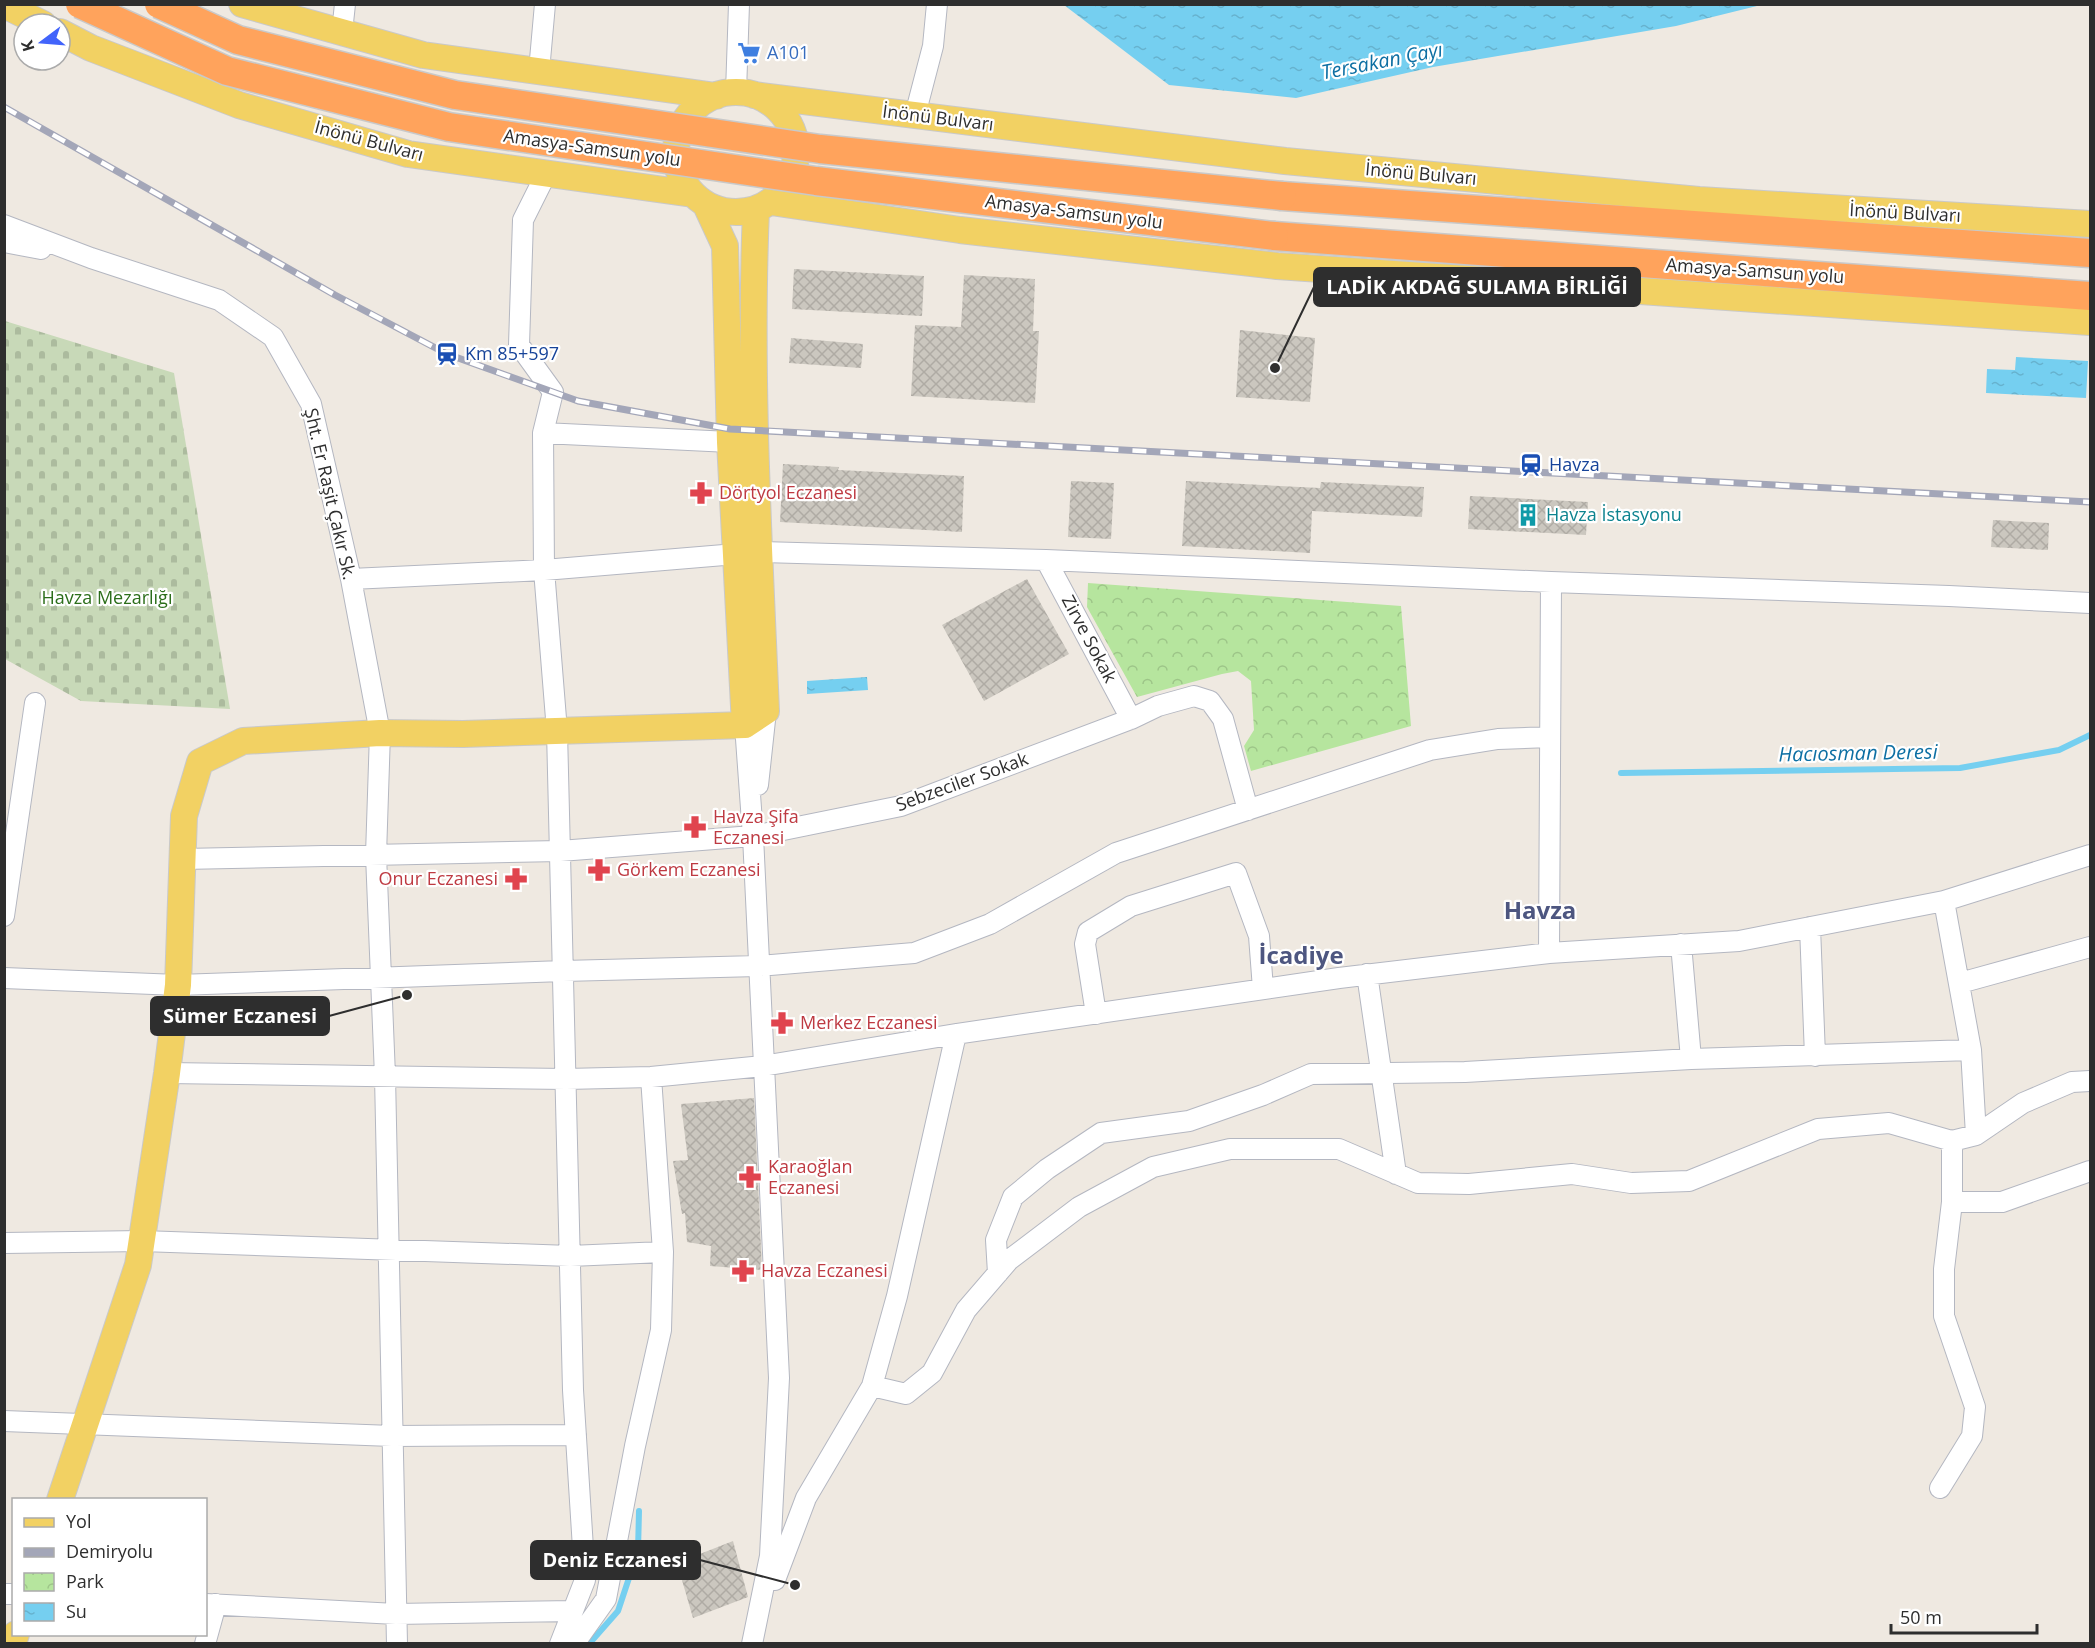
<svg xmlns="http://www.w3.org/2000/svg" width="2095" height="1648" font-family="'Open Sans',sans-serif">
	<defs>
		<pattern id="cemetery-stones" width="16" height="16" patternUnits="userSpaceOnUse" patternTransform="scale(1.5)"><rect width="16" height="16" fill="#c8d9b8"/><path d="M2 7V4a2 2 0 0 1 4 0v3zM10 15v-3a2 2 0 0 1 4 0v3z" fill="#acbb9e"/></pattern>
		<pattern id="park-crowns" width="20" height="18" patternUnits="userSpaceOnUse" patternTransform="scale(1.5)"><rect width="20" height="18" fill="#b6e59e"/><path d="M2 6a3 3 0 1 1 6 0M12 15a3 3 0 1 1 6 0" fill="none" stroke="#9dc588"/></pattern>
		<pattern id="water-ripples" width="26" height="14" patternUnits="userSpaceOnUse" patternTransform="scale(1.5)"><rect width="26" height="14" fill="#75cff0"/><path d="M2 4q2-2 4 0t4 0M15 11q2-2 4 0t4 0" fill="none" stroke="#66b2ce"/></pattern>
		<pattern id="building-cross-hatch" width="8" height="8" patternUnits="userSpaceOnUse" patternTransform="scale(1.5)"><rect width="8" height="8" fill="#cbc7bf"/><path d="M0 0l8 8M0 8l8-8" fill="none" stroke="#afaba4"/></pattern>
	</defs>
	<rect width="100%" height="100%" fill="#efe9e1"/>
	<path fill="url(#cemetery-stones)" d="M5,321L174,373L230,709L81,701L5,659Z"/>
	<path fill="url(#park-crowns)" d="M1088,583L1401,606L1411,726L1251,771L1244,746L1254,730L1251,681L1238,671L1222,674L1137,697L1087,607Z"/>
	<path fill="url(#water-ripples)" d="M1281,4L1287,5H1761L1676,26L1433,67L1296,98L1169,85L1064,5Z
		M2016,357L2088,361L2086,398L1986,393L1987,369L2015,370Z
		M867,677L868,690L807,694V681Z"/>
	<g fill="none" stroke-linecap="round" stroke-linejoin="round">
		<path stroke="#75cff0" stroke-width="6" d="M1621,773L1960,768L2059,750L2090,735
			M589,1644L618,1611L638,1551L639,1511"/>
	</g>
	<path fill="url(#building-cross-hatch)" d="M794,269L924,276L922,316L792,309Z
		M964,275L1035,279L1033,331H1039L1035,403L911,396L915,325L961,327Z
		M1240,330L1315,338L1310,402L1236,397Z
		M791,338L863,344L861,368L789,363Z
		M783,464L839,467L838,470L964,476L962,532L780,522Z
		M1071,481L1114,483L1111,539L1068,537Z
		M1186,481L1320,488L1321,482L1424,487L1422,517L1312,511L1310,553L1182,546Z
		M1470,496L1588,502L1586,535L1468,529Z
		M1993,520L2049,523L2048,550L1991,547Z
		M1027,579L1069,654L984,701L942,625Z
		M754,1098L762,1270L710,1266L711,1246L687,1242L685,1213L682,1214L673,1161L688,1160L681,1104Z
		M733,1541L748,1597L693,1618L677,1563Z"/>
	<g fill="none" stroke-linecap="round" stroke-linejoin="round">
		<g stroke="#b4b7c1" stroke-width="22">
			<path id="minor" d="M342,32L345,4
				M539,71L545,4
				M736,92L739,4
				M915,115L933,46L937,4
				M546,174L523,220L519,345L553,392L543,433L544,570L557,731L573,1390L585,1580L560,1644
				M4,225L91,258L219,300L273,337L311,404L351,579L380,733L376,855L385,1076L397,1644
				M4,242L41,249
				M543,433L730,442
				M1046,560L1131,719
				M351,579L544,570L760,552L1046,560L1551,582L1949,596L2090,603
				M745,725L753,836L779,1378L770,1556L752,1644
				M758,785L766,711
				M183,859L560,851L753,836L901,806L1131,719L1158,706L1194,696L1210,701L1223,719L1248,810
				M1944,901L1971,1050L1976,1135
				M4,916L35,703
				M1810,927L1815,1056
				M1681,944L1691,1059
				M1549,953L1551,582
				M1367,974L1396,1174
				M4,978L178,985L563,971L758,966L914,953L990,924L1116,853L1430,750L1498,739L1550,737
				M1960,983L2090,947
				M1096,1014L1085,944L1088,932L1131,906L1236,873L1259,936L1263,989
				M167,1073L566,1079L651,1077L763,1066L956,1034L1339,978L1549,953L1739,941L1944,901L2090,855
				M1952,1202H2002L2090,1171
				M4,1243L142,1241L570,1256L663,1252
				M998,1273L996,1240L1013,1197L1047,1169L1101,1133L1189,1121L1263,1095L1311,1074L1465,1072L1691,1059L1971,1050
				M872,1386L906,1394L932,1373L966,1310L1009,1260L1079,1207L1153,1167L1230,1149H1339L1418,1183L1469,1184L1572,1174L1631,1183L1689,1181L1818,1129L1889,1123L1952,1141L1976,1135L2023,1103L2072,1082L2090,1081
				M4,1421L392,1436L576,1435
				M1940,1488L1972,1436L1975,1407L1944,1316V1269L1952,1202V1141
				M775,1580L806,1498L872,1386L897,1296L956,1034
				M4,1594H14
				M206,1604L396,1614L573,1611
				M205,1644L216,1604
				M574,1644L606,1599L635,1446L661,1330L663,1252L651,1077"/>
		</g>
		<g stroke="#c9c9c9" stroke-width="28">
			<path id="major" d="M242,4L423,55L716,96
				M4,5L43,24
				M60,32L91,48L239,105L408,154L693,194
				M676 152a60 60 0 1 1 120 0a60 60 0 1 1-120 0Z
				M754,95L1285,161L1699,200L2090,224
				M771,202L960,230L1277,266L2090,322
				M706,205L725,246L730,442L745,725
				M60,1500L138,1265L167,1073L178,985L184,816L200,762L243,741L380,733L463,734L745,725L766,711C759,544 749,376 756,210
				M13,1644L16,1634"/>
		</g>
		<g stroke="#c9c9c9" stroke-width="31">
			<path id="highway" d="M1282,196L2090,253
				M1274,236L2090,296"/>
		</g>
		<use href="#minor" stroke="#fff" stroke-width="20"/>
		<use href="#major" stroke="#f2d163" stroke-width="26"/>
		<use href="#highway" stroke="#ffa35c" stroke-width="28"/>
		<g stroke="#a3a6b8" stroke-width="7">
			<path id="rail" d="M4,107L335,295L447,354L578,401L730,429L2090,502"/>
		</g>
		<use href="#rail" stroke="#fff" stroke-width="4.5" stroke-dasharray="14" stroke-linecap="butt"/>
		<g stroke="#c9c9c9" stroke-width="31" stroke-linecap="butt">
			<path id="highway-bridge" d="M80,4L227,71L449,127L816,181L1274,236
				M159,4L238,40L455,95L820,149L1282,196"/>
		</g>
		<use href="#highway-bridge" stroke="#ffa35c" stroke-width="28"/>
	</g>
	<defs>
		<g id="supermarket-bare" transform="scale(1.8)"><path d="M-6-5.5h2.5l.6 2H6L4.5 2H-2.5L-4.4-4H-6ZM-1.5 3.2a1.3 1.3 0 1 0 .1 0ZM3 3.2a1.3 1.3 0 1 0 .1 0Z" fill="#3f7fe0" stroke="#fff" stroke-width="2.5" paint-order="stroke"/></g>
		<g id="station-bare" transform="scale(1.8)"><path d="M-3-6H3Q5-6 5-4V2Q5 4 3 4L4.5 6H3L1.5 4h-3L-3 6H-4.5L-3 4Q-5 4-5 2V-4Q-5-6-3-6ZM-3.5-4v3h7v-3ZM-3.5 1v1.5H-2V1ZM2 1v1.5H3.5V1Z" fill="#1a4fb4" stroke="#fff" stroke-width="2.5" paint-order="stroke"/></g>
		<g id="pharmacy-bare" transform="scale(1.8)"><path d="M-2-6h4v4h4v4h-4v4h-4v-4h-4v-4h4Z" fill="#e0444e" stroke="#fff" stroke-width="2.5" paint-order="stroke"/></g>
		<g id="building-bare" transform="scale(1.8)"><path d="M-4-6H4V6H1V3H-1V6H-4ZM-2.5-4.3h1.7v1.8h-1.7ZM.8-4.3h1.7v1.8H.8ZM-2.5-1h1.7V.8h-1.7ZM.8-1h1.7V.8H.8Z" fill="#0f9aa8" stroke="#fff" stroke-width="2.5" paint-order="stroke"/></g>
	</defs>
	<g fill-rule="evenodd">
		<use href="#supermarket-bare" x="749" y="53"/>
		<use href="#station-bare" x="447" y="354"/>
		<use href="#station-bare" x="1531" y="465"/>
		<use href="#pharmacy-bare" x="701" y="493"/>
		<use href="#building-bare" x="1528" y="515"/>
		<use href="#pharmacy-bare" x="695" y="827"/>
		<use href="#pharmacy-bare" x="599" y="870"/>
		<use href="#pharmacy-bare" x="516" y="879"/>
		<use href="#pharmacy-bare" x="782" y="1023"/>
		<use href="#pharmacy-bare" x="750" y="1177"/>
		<use href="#pharmacy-bare" x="743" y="1271"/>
	</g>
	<g text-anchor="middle" stroke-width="4.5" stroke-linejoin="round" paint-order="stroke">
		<g font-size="18" fill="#366cbe" stroke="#fff" text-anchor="start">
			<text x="767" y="59">A101</text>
		</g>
		<g font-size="18" fill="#2e2e2e" stroke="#fff">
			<text transform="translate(938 118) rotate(7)" y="6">İnönü Bulvarı</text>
			<text transform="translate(369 141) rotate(15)" y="6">İnönü Bulvarı</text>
			<text transform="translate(592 148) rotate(8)" y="6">Amasya-Samsun yolu</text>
			<text transform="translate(1421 174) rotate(5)" y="6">İnönü Bulvarı</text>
			<text transform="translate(1074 212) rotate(7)" y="6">Amasya-Samsun yolu</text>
			<text transform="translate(1905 213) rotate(3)" y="6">İnönü Bulvarı</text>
			<text transform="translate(1755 271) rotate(4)" y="6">Amasya-Samsun yolu</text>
			<text transform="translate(330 494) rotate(77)" y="6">Şht. Er Raşit Çakır Sk.</text>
			<text transform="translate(1089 639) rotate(62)" y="6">Zirve Sokak</text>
			<text transform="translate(962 782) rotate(-20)" y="6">Sebzeciler Sokak</text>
		</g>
		<g font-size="18" fill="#164399" stroke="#fff" text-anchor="start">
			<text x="465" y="360">Km 85+597</text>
			<text x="1549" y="471">Havza</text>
		</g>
		<g font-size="18" fill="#be3a42" stroke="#fff" text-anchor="start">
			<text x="719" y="499">Dörtyol Eczanesi</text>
			<text x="713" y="823">Havza Şifa<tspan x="713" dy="21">Eczanesi</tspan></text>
			<text x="617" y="876">Görkem Eczanesi</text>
			<text x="498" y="885" text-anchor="end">Onur Eczanesi</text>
			<text x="800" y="1029">Merkez Eczanesi</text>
			<text x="768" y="1173">Karaoğlan<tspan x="768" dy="21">Eczanesi</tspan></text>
			<text x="761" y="1277">Havza Eczanesi</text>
		</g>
		<g font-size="18" fill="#0d838f" stroke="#fff" text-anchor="start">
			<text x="1546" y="521">Havza İstasyonu</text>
		</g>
		<g font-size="18" fill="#2c6e1b" stroke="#fff">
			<text x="107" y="604">Havza Mezarlığı</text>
		</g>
		<g font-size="20" font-style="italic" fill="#0d6fa3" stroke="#fff">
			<text transform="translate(1382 61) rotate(-11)" y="7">Tersakan Çayı</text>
			<text transform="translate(1858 753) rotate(-1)" y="7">Hacıosman Deresi</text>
		</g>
		<g font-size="24" font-weight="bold" fill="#4d5680" stroke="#fff">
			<text x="1540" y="919">Havza</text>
			<text x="1301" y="964">İcadiye</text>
		</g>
	</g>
	<path fill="none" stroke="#2e2e2e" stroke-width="2" d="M1275 368L1314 287M407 995L329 1016M795 1585L700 1560"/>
	<g fill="#2e2e2e" stroke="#fff" stroke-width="2">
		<circle cx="1275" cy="368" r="6"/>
		<circle cx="407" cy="995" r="6"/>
		<circle cx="795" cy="1585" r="6"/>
	</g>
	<g fill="#2e2e2e" stroke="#2e2e2e" stroke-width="2">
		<rect x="1314" y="268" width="326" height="38" rx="6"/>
		<rect x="151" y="997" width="178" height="38" rx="6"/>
		<rect x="531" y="1541" width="169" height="38" rx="6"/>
	</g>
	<g font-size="20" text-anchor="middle" font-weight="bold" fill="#fff">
		<text x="1477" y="294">LADİK AKDAĞ SULAMA BİRLİĞİ</text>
		<text x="240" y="1023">Sümer Eczanesi</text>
		<text x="615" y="1567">Deniz Eczanesi</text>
	</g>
	<rect width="2095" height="1648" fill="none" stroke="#2e2e2e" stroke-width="12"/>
	<rect x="12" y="1498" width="195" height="138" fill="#ffffff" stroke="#ababab" stroke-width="1.5"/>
	<rect x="24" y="1518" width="30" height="9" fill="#f2d163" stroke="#ababab" stroke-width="1.5"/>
	<text x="66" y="1528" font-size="18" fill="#2e2e2e">Yol</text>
	<rect x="24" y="1548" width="30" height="9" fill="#a3a6b8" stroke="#ababab" stroke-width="1.5"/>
	<text x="66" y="1558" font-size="18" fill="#2e2e2e">Demiryolu</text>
	<rect x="24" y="1573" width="30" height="18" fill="url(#park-crowns)" stroke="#ababab" stroke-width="1.5"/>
	<text x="66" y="1588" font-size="18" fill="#2e2e2e">Park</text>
	<rect x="24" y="1603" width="30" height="18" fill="url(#water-ripples)" stroke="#ababab" stroke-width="1.5"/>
	<text x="66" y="1618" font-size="18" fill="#2e2e2e">Su</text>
	<g transform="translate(42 42) rotate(254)"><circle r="28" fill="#ffffff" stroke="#ababab" stroke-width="1.5"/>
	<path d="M0-4.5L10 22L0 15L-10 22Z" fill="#4264fb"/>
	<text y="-9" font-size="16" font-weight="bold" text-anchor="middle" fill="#2e2e2e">K</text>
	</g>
	<path d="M1891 1624v9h146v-9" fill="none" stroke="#2e2e2e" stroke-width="3"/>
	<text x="1900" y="1624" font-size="18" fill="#2e2e2e" stroke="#ffffff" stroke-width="4.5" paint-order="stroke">50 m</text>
</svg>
